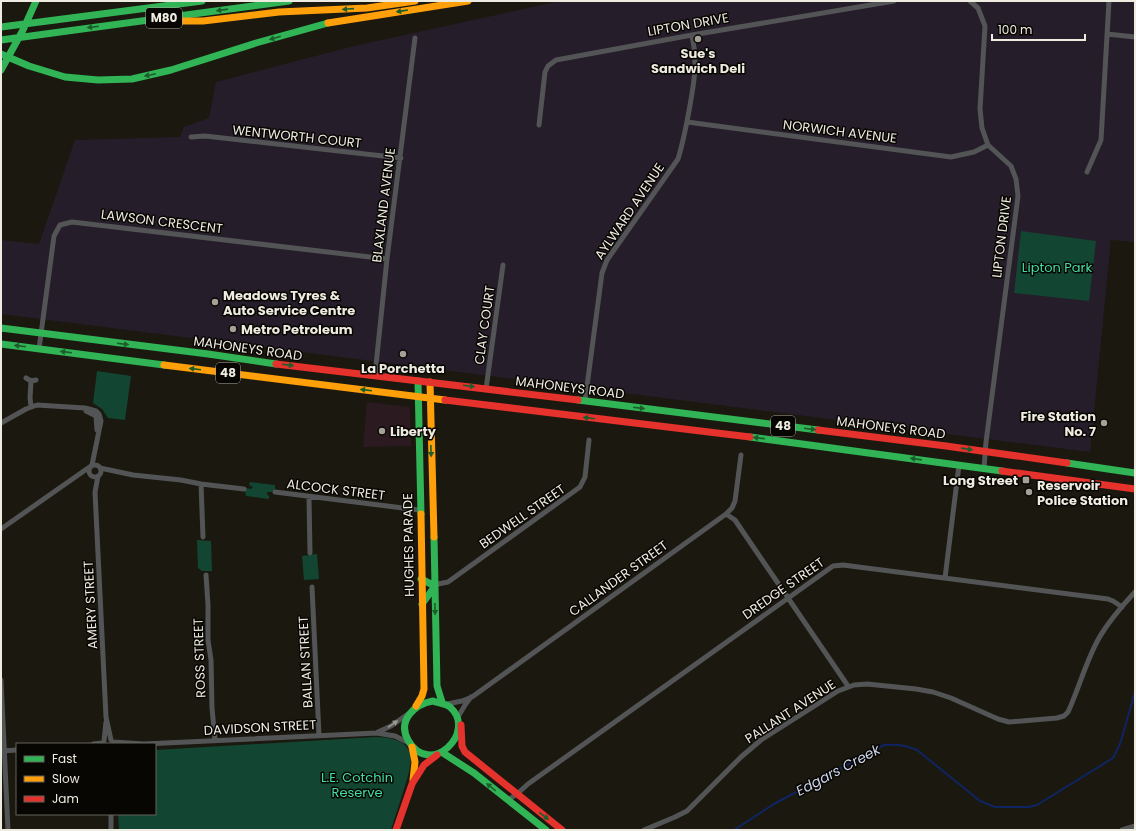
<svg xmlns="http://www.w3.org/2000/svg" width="1136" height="831" font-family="Poppins,sans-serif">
	<rect width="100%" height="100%" fill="#1b180f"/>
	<path fill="#2b1b20" d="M367,402L410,407L411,446L363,447Z"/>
	<path fill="#251d29" d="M560,1H1135V242L1111,240L1090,452L1,314V240L39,244L75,140L180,137L184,127L209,118L216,82L354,46Z"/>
	<path fill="#124632" d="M1021,231L1096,241L1089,301L1014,293Z
		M97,371L131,376L125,420L108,418L102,409L93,403Z
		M250,482L275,485V489L272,492H267V494L269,496V499L246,496L245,491L246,488L251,489L253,487L249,485Z
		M197,540L211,541L212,571H202L198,568Z
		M317,554L319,579L304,580L302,556Z
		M375,737C416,738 415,756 404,789C400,803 395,816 391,830H119L118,814H155V750Z"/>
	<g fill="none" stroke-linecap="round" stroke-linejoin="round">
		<path stroke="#0f2562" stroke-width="2" d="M734,830L774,804L884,745C895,744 906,745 917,750L980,801L995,807H1029L1037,805L1113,758L1120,744L1135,692"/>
		<path stroke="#535455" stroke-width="5" d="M970,1L978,8L985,26L980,109L982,128L988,145L1011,166L1016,179L1018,196L986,442L984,468
			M1107,34L1135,37
			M687,122L951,157L974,152L988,145
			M539,125L545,72L548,66L556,60L692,35L894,1
			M191,137L205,136L401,158
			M1087,172L1101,140L1109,1
			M39,349L54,236L60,225L72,222L387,259
			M375,375L387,259L415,38
			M26,378L31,381L36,380
			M31,381L30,398L31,406
			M486,389L503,265
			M585,401L602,273L607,260L678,159C683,143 686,127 689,111C694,83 698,63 692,35
			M86,411L96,416L97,430
			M1,423L26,409L37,405L85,408L96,411L99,414L101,421L92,465
			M89 471a6 6 0 1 1 12 0a6 6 0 1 1-12 0Z
			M100,468L133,475L181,480L201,484L244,489
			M98,476L95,492L106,717L111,740
			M201,484L203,537
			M275,492L419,510
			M309,497L310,553
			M726,514L735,520L739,526L848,686
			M1,529L91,466
			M206,575L208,605V640L211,660L212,708L215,740
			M945,578L959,465
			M435,586L438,584L448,582L580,487L585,477L589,440
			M312,587L319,735
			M1,680L8,830
			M447,704L462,701L472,697L726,514L732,508L735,501L741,455
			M458,717L465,705L471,697
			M378,732L391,726L408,714
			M104,741L106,722
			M113,742L144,744L377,733L395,736L409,743
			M93,744L102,743
			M2,751L17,750
			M508,800L517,794L528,784L833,566L843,565L1108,599L1113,601L1122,607
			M111,814V830
			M644,830L675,817L687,811L741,757L761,740L838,691L854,685L867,684L916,689L933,692L951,698L998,719L1009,722L1057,718L1064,716L1068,712C1079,688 1086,661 1099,638C1109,621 1122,606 1135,592
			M1122,830L1135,826"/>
		<path stroke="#30b455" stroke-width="7" d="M1,27L202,1
			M1,40L289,1
			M1,54L29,66L65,77L98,80L132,79L171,70L256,43L328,23
			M1,70L23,30L36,1
			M1,328L208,354L276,364
			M1,344L164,365
			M418,381L421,514
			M578,400L818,430
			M750,437L1002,471
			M1067,463L1135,473
			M434,537L437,686L442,702
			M421,579L435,586L422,604
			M433,701C438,703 446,704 450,707C478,732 430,779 408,740C397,720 415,704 433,701Z
			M443,753L474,773L546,830"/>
		<path stroke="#ff9f0a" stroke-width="7" d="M173,21H203L279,12L367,8L415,1
			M328,23L468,1
			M164,365L445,400
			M430,382L434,537
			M416,706L422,696L424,689L421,514
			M412,747L415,762L413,780"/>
		<path stroke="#e5322d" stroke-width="7" d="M276,364L578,400
			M445,400L750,437
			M818,430L946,446L1067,463
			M1002,471L1135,489
			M461,725L462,746L465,752L562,830
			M396,830L412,784L424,765L437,755"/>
	</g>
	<defs><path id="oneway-solid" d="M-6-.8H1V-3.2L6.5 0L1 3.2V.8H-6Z"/></defs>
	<g fill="#1c5d2c">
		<use href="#oneway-solid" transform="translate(348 9) rotate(176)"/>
		<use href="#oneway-solid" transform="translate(222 10) rotate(172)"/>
		<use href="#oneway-solid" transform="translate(402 11) rotate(171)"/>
		<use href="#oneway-solid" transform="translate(93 27) rotate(173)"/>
		<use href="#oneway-solid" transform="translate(275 38) rotate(164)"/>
		<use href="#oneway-solid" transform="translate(150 75) rotate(168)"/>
		<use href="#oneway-solid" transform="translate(123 344) rotate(7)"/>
		<use href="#oneway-solid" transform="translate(20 346) rotate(-173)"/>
		<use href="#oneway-solid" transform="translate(66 352) rotate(-173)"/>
		<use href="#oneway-solid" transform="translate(288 365) rotate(7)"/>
		<use href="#oneway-solid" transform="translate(195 369) rotate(-173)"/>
		<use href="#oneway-solid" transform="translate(469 386) rotate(7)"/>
		<use href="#oneway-solid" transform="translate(366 390) rotate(-173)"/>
		<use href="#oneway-solid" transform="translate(639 408) rotate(7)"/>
		<use href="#oneway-solid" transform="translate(589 418) rotate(-173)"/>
		<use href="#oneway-solid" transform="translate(810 429) rotate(7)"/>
		<use href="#oneway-solid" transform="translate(759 438) rotate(-173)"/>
		<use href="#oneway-solid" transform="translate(967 449) rotate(8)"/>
		<use href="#oneway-solid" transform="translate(431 451) rotate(88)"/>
		<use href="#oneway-solid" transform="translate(916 459) rotate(-172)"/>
		<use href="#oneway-solid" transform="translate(435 609) rotate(89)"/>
		<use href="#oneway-solid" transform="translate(491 787) rotate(-141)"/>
		<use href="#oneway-solid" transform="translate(544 816) rotate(38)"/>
	</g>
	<use fill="#999894" href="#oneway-solid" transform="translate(393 724) rotate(-34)"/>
	<g fill="#a4a197" stroke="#080602" stroke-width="1.5">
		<circle cx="698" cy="39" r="4"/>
		<circle cx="215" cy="302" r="4"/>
		<circle cx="233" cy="329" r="4"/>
		<circle cx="403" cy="354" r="4"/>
		<circle cx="1104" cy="423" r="4"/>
		<circle cx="382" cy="431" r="4"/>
		<rect x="1022" y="476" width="8" height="8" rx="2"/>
		<circle cx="1029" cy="492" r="4"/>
	</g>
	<g text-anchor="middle" stroke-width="3" stroke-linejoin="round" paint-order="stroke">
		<g fill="#080602" stroke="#a9a69d" stroke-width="1">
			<rect x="146" y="8" width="36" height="20" rx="3"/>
			<rect x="216" y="363" width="24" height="20" rx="3"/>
			<rect x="771" y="416" width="24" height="20" rx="3"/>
		</g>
		<g font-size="12" font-weight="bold" fill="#eeebe0">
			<text x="164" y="22">M80</text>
			<text x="228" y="377">48</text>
			<text x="783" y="430">48</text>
		</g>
		<g font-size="13" fill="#eeebe0" stroke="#080602">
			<text transform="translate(688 24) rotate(-10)" y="5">LIPTON DRIVE</text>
			<text transform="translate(840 131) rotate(7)" y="5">NORWICH AVENUE</text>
			<text transform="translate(297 136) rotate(6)" y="5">WENTWORTH COURT</text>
			<text transform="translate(383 205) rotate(-83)" y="5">BLAXLAND AVENUE</text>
			<text transform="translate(629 211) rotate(-56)" y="5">AYLWARD AVENUE</text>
			<text transform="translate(162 221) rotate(7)" y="5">LAWSON CRESCENT</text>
			<text transform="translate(1001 237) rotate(-83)" y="5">LIPTON DRIVE</text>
			<text transform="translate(484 325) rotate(-82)" y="5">CLAY COURT</text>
			<text transform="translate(248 348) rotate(8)" y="5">MAHONEYS ROAD</text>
			<text transform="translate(570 387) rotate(7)" y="5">MAHONEYS ROAD</text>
			<text transform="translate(891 427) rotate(7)" y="5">MAHONEYS ROAD</text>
			<text transform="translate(336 489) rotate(7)" y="5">ALCOCK STREET</text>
			<text transform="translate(522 516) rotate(-35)" y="5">BEDWELL STREET</text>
			<text transform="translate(408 545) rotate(-91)" y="5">HUGHES PARADE</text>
			<text transform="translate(618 578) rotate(-36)" y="5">CALLANDER STREET</text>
			<text transform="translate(783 588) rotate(-35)" y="5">DREDGE STREET</text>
			<text transform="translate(90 605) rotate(-93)" y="5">AMERY STREET</text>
			<text transform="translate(199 658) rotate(-92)" y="5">ROSS STREET</text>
			<text transform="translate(305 662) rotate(-93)" y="5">BALLAN STREET</text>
			<text transform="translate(790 711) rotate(-33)" y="5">PALLANT AVENUE</text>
			<text transform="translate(260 727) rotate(-3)" y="5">DAVIDSON STREET</text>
		</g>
		<g font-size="13" font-weight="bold" fill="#eeebe0" stroke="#080602" text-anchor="start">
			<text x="698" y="58" text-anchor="middle">Sue's<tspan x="698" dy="15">Sandwich Deli</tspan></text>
			<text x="223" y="300">Meadows Tyres &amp;<tspan x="223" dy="15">Auto Service Centre</tspan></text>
			<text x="241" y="334">Metro Petroleum</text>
			<text x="403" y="373" text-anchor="middle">La Porchetta</text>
			<text x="1096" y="421" text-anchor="end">Fire Station<tspan x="1096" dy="15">No. 7</tspan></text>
			<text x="390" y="436">Liberty</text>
			<text x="1018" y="485" text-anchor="end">Long Street</text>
			<text x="1037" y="490">Reservoir<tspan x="1037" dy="15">Police Station</tspan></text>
		</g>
		<g font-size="13" fill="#41dda4" stroke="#080602">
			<text x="1057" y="272">Lipton Park</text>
			<text x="357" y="782">L.E. Cotchin<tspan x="357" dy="15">Reserve</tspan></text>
		</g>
		<g font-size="14" font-style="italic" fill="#ccd6eb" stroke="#080602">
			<text transform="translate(838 770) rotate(-28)" y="5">Edgars Creek</text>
		</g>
	</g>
	<rect width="1136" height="831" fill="none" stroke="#eeebe0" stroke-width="4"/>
	<rect x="16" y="743" width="140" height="72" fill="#080602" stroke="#64625b"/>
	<rect x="24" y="756" width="20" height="6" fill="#30b455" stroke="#64625b"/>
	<text x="52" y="763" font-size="12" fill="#eeebe0">Fast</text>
	<rect x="24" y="776" width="20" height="6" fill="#ff9f0a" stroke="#64625b"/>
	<text x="52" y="783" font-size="12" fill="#eeebe0">Slow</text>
	<rect x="24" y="796" width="20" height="6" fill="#e5322d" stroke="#64625b"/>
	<text x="52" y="803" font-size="12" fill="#eeebe0">Jam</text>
	<path d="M992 34v6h93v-6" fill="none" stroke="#eeebe0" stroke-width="2"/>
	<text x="998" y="34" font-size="12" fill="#eeebe0" stroke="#080602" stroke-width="3" paint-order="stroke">100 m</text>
</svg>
